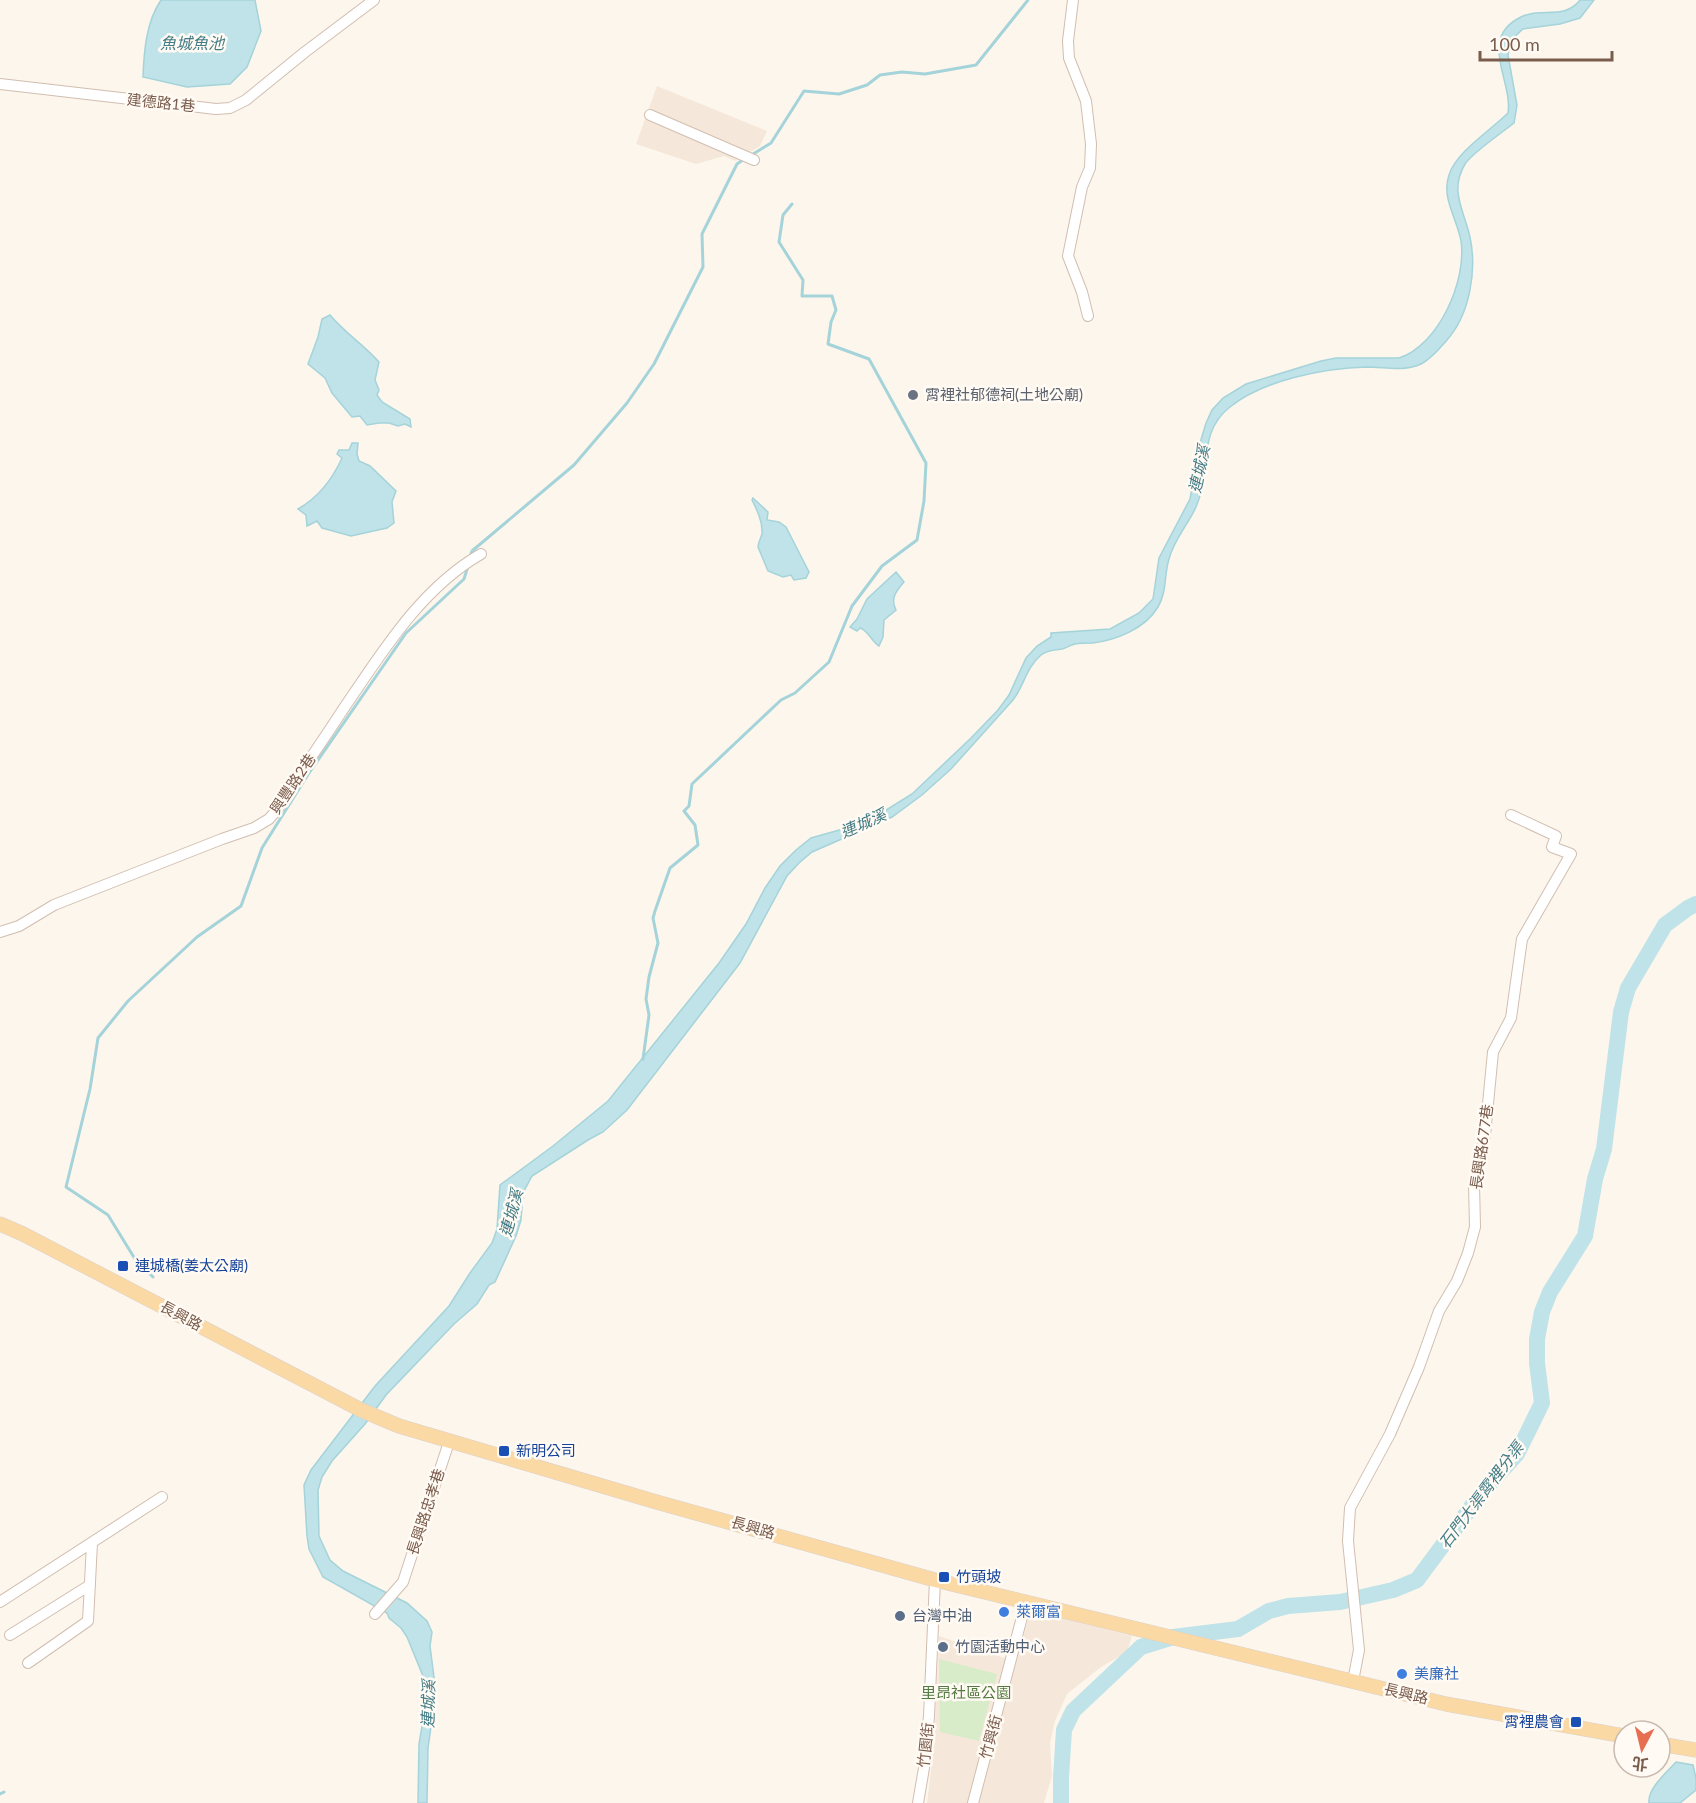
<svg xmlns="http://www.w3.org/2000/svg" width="1696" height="1803" font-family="Lato,'Noto Sans TC',sans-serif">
	<rect width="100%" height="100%" fill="#fdf6ec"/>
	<path fill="#f5e8da" d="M657,86L767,131L760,146L735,161L724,156L696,164L636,144Z
		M1031,1610L1132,1636L1127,1652L1101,1667L1067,1694L1055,1721L1050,1743L1052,1776L1044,1803H927L934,1746L939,1636L1016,1662Z"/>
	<path fill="#d8ecc9" d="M939,1659L997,1674L979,1741L940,1732Z"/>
	<path fill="#bfe3e8" stroke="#a5d3da" stroke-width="1.5" d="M161,0H255L261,31L247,67L230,84L187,87L143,77C144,51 146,22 161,0Z
		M1580,0H1594L1580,18L1560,24L1523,29L1511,40L1508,55L1517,105L1514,123C1503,132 1472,153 1465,164C1449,191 1464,210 1470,237C1477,270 1470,314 1447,340C1440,348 1431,359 1421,364C1404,372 1385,367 1367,367C1325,368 1263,380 1230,407C1197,432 1211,474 1196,507C1188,525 1174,539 1169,559C1164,575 1167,592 1158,607C1145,629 1116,640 1093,643C1087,643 1081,643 1075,644C1070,645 1066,648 1062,649C1055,650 1047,650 1041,655C1026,668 1024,686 1013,700L951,769L922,795L892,817L812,852L799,863L787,876L740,963L627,1110L603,1132L588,1140L532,1176L523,1193L521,1220L516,1236L495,1282L489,1285L477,1304L454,1324L386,1395L365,1424L332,1461L322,1477L318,1490L319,1536L330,1560L343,1571L407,1603L427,1621L432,1632L430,1646L435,1685V1699L428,1748L427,1803H418L419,1744L426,1702L425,1681L407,1637L401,1628L389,1618L387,1613L323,1577L309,1549L307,1536L304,1485L311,1470L375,1386L449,1306L470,1273L492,1243L497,1229L500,1185L553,1146L608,1101L719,963L746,924L765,888L780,866L796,850L811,838L843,829L883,812L912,794L971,738L998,710L1009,695L1026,658L1037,646L1051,637V633L1110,629L1139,613L1153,599L1159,558L1190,499L1200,443L1206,423L1212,410L1223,398L1246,384L1321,361L1336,358H1399C1439,345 1467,280 1461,241C1457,218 1441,198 1449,175C1456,152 1491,130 1508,113C1513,81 1478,40 1519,18C1539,6 1564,21 1580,0Z
		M330,315C345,333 364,345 379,362L375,380L379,390L377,395L382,402L410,419L411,427L405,424L398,426L389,423H379L367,425L360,416L352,417L332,393L325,378L308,364L318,337L322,319Z
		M352,443H358L357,454L359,461L370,466L396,491L392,502L394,523L387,528L351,536L322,528L317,521L307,526L306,515L298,509C319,497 332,480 342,458L337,454L339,450H349Z
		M753,498L768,512L767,520L779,522L786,527L809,572L806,578L794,580L791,575L783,577L768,571L758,547C758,542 761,538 762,534C763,522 757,510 752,500Z
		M896,572L904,582C896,591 890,599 896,610L884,620L883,637L879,646C871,641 868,630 860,628L857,631L850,627L857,619L867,599Z
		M1676,1762L1693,1765L1696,1778V1790L1680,1803H1649C1647,1789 1667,1772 1676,1762Z"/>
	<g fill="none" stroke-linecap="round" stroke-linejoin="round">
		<path stroke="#a5d3da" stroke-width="3" d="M750,156L771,143L804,91L839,94L867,85L880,75L902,72L925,74L976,65L1028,0
			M470,557L472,551L574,465L627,403L654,364L703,267L702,234L737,164L744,159
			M643,1059L649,1015L646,999L649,977L658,943L653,918L655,911L670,868L698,845L695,825L684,811L689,806L692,784L781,700L795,693L829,662L852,606L882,566L917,540L924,501L926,463L869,359L828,344L831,322L836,310L832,296H802L803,280L779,242L783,215L792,204
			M153,1277L135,1259L108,1215L66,1187L90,1089L98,1038L128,1001L197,937L241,906L262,848L309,773L406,633L464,579L468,566
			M0,1794L4,1792"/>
		<path stroke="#bfe3e8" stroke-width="16" d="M1061,1803V1777L1064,1730L1073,1711L1141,1647L1173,1637L1238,1629L1269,1611L1288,1606L1340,1602L1393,1590L1417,1580L1480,1495L1517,1454L1542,1403L1537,1363V1339L1542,1312L1550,1292L1585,1236L1595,1179L1604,1149L1621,1012L1628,988L1665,925L1688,908L1696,904"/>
		<g stroke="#d1beb0" stroke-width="12">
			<path id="minor" d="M1073,0L1068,41L1069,58L1086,101L1091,144L1090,168L1082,187L1068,256L1082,292L1088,316
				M0,84L216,109L230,108L246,100L305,52L374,0
				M650,115L754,160
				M0,932L19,926L54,905L222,839L254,828L269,819L276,811C297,777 320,745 342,711C381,654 420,589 481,554
				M0,1602L162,1497
				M375,1614L403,1582L449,1442
				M10,1635L90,1585
				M28,1663L88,1621L92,1543
				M1353,1681L1359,1650L1348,1541L1350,1508L1390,1434L1419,1367L1439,1311L1457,1281L1468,1253L1475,1227L1474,1184L1485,1135L1493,1052L1511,1018L1522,939L1571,854L1552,847L1556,836L1511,815
				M918,1803L924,1768L929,1716L935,1580
				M973,1803L1026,1602"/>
		</g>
		<g stroke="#dad1cd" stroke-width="15">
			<path id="major" d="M0,1224L23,1234L361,1410L399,1426L653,1501L935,1580L1446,1704L1624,1736
				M1660,1744L1696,1750"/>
		</g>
		<use href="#minor" stroke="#fff" stroke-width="10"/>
		<use href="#major" stroke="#fbd9a5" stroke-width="14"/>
	</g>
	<circle fill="#6b7280" stroke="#fffaf3" stroke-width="2" cx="913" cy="395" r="6"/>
	<g fill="#1a4fb4" stroke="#fffaf3" stroke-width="2">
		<rect x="117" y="1260" width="12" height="12" rx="3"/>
		<rect x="498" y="1445" width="12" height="12" rx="3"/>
		<rect x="938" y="1571" width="12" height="12" rx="3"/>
		<rect x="1570" y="1716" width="12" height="12" rx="3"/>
	</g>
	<g fill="#3f7fe0" stroke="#fffaf3" stroke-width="2">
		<circle cx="1004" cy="1612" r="6"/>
		<circle cx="1402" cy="1674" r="6"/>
	</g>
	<g fill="#5c6f8a" stroke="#fffaf3" stroke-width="2">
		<circle cx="900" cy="1616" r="6"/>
		<circle cx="943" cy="1647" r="6"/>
	</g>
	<g text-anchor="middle" stroke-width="5" stroke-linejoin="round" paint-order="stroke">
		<g font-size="15" fill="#7a5c4d" stroke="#fffaf3">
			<text transform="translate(161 103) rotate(6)" y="5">建德路1巷</text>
			<text transform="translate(293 784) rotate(-56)" y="5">興豐路2巷</text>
			<text transform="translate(1482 1147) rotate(-82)" y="5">長興路677巷</text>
			<text transform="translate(181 1316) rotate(28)" y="5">長興路</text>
			<text transform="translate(426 1512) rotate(-72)" y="5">長興路忠孝巷</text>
			<text transform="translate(753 1528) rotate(16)" y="5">長興路</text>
			<text transform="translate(1406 1694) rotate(13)" y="5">長興路</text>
			<text transform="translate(991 1737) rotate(-75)" y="5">竹興街</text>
			<text transform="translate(926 1745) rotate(-84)" y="5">竹園街</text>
		</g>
		<g font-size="15" fill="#5b616d" stroke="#fffaf3" text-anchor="start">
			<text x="925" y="400">霄裡社郁德祠(土地公廟)</text>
		</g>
		<g font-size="15" fill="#164399" stroke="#fffaf3" text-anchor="start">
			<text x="135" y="1271">連城橋(姜太公廟)</text>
			<text x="516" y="1456">新明公司</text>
			<text x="956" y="1582">竹頭坡</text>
			<text x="1564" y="1727" text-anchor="end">霄裡農會</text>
		</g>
		<g font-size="15" fill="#366cbe" stroke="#fffaf3" text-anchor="start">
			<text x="1016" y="1617">萊爾富</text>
			<text x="1414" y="1679">美廉社</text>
		</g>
		<g font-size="15" fill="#4e5e75" stroke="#fffaf3" text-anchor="start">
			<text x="912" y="1621">台灣中油</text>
			<text x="955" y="1652">竹園活動中心</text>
		</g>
		<g font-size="15" fill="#537a41" stroke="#fffaf3">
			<text x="966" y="1698">里昂社區公園</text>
		</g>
		<g font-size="16" font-style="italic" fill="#437c86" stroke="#fffaf3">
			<text x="192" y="49">魚城魚池</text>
			<text transform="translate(1199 469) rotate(-78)" y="6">連城溪</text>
			<text transform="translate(863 823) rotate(-24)" y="6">連城溪</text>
			<text transform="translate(511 1213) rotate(-75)" y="6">連城溪</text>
			<text transform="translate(1481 1495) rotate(-53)" y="6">石門大渠霄裡分渠</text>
			<text transform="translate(428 1704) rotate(-89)" y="6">連城溪</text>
		</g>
	</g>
	<g transform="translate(1642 1749) rotate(187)"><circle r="28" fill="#fffaf3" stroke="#cabbb1" stroke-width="1.5"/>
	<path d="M0-4.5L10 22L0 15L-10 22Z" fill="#e76f51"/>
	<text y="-9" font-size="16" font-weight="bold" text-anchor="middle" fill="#7a5c4d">北</text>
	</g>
	<path d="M1480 51v9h132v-9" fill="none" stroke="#7a5c4d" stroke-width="3"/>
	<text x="1489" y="51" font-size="18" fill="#7a5c4d" stroke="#fffaf3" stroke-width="4.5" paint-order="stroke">100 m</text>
</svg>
